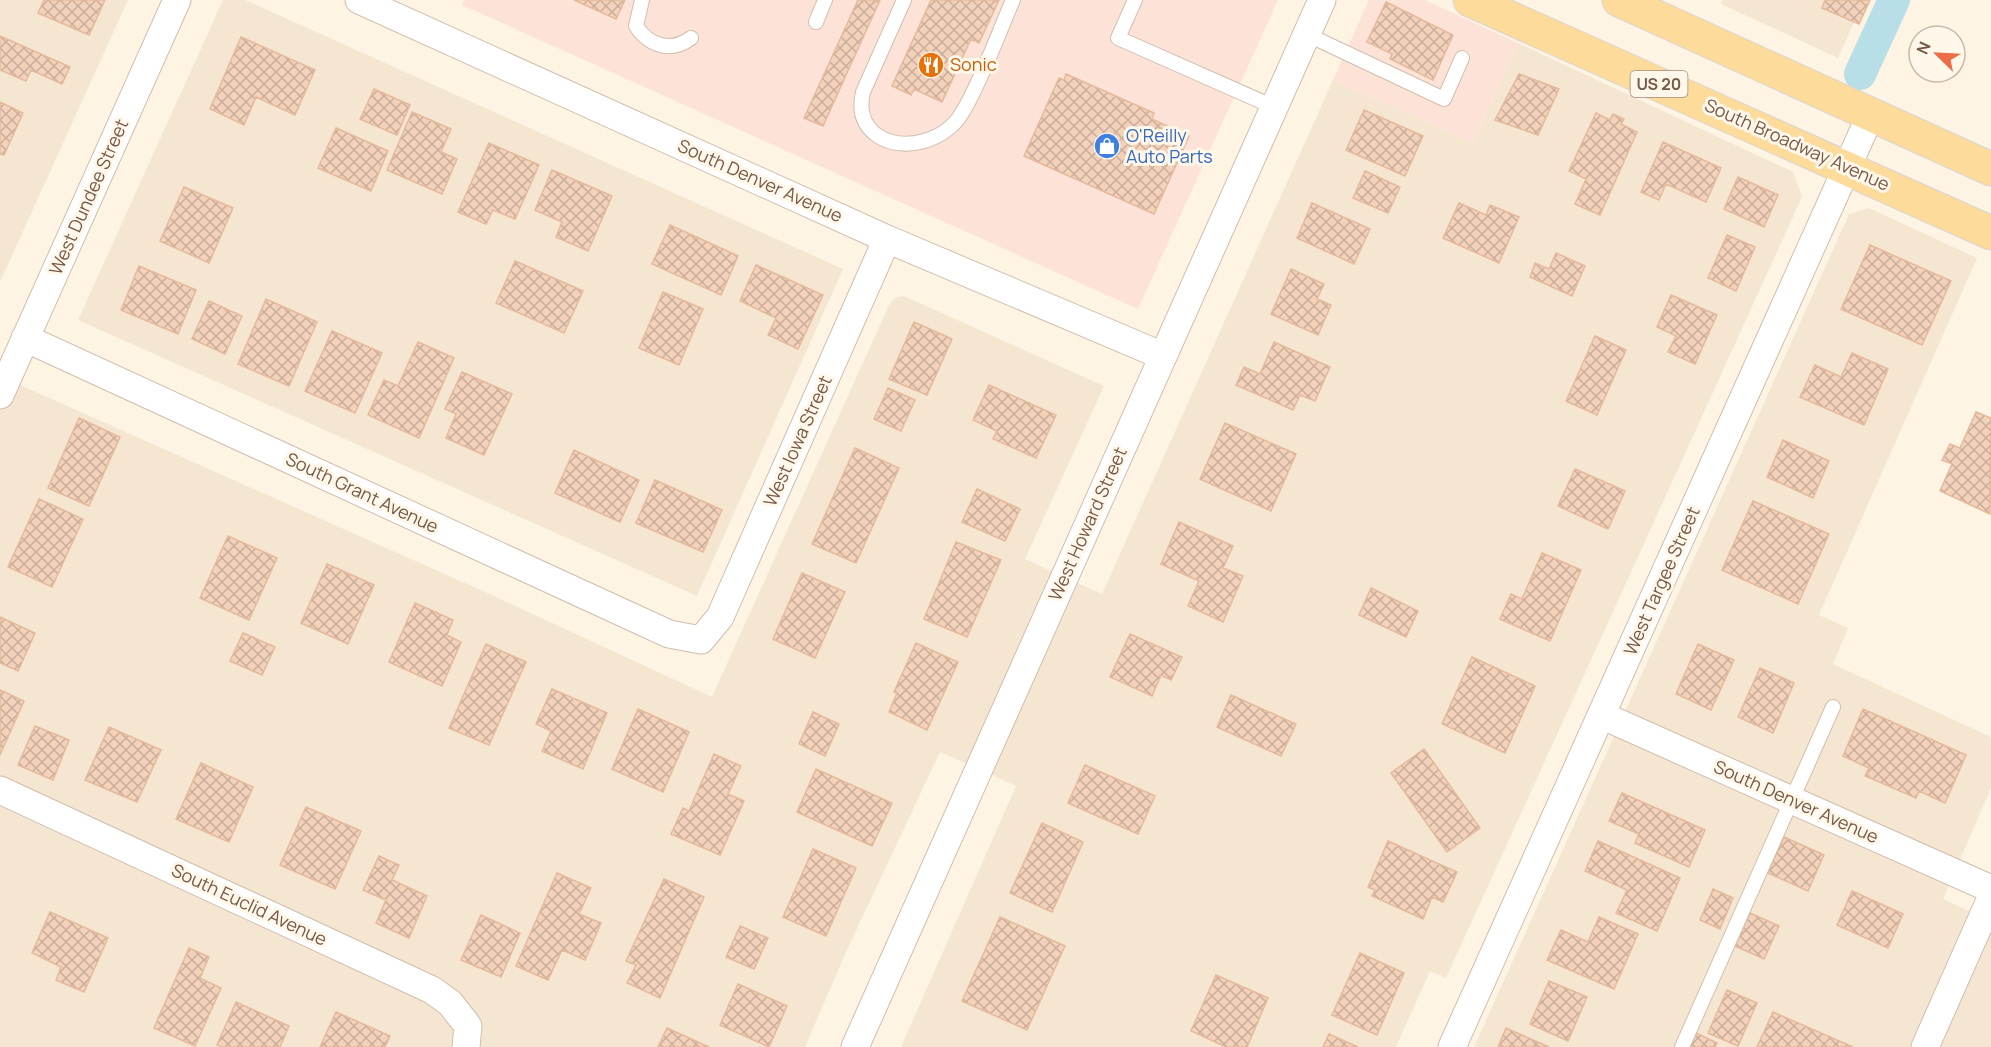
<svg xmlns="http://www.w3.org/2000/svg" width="1991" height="1047" font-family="Manrope,sans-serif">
	<defs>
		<pattern id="building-cross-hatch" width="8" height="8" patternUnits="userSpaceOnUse" patternTransform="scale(1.5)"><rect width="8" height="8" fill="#f3d2bb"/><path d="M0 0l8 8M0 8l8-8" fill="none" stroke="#c9ad9a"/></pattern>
	</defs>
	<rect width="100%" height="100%" fill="#fdf4e4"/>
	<path fill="#f5e6d2" d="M0,0H128L0,282Z
		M223,0H245L843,269L697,596L78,320Z
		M1722,0H1864L1838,58L1721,4Z
		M1518,43L1793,172L1802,197L1446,978L1430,971L1396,1047H901L1016,786L940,752L846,952L805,1047H0V376L483,591L712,697L889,305L895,298L904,296L1104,386L1025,559L1102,594L1333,80L1473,143Z
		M1869,208L1977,258L1819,615L1848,628L1833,664L1991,737V788L1943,899L1991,921V1047H1474L1849,214Z"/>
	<path fill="#fde3d7" d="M464,0H1278L1138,309L462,5Z
		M1369,0H1425L1518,43L1473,143L1333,80Z"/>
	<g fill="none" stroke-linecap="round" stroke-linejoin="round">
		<path stroke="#b8dfe7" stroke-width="32" d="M1860,74L1894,0"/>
	</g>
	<path fill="url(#building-cross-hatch)" stroke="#e6b99a" stroke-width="1.5" d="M44,0H105L89,35L38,13Z
		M574,0H625L616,19Z
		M858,0H880L823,126L804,118Z
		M931,0H999L979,43L971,39L942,102L914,89L911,95L892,86Z
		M1825,0H1870L1859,24L1822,8Z
		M1386,2L1453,35L1433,80L1390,59L1392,54L1367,42Z
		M0,36L70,67L62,84L31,70L26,81L0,70Z
		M241,37L315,70L295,115L256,97L244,125L210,109Z
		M1066,74L1154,113L1152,119L1189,136L1154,214L1024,156L1059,78L1064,80Z
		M1519,74L1559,89L1538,135L1495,120Z
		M374,89L410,105L397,135L360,119Z
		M0,102L23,113L4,155L0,154Z
		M1364,110L1423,136L1405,176L1346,150Z
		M412,112L451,129L441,152L457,159L442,194L387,170Z
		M1596,113L1610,120L1613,114L1624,119L1621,124L1637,132L1600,215L1575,204L1586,179L1569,171Z
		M336,128L388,151L371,191L318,168Z
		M1663,142L1721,168L1706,202L1666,184L1659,200L1641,192Z
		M489,143L539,165L515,219L493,210L486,224L458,212Z
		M552,170L612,196L588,251L556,237L562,222L535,210Z
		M1365,171L1400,187L1388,213L1353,198Z
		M1738,177L1778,195L1764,227L1724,209Z
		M184,187L233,208L209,263L160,241Z
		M1312,203L1370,229L1354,264L1297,238Z
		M1459,203L1486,215L1490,205L1519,217L1499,263L1443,238Z
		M670,225L738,256L721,295L652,264Z
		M1727,235L1755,247L1736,291L1708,278Z
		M1870,245L1951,281L1922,345L1841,309Z
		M1556,253L1585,266L1572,296L1530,277L1535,263L1549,269Z
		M515,261L583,291L564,333L496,303Z
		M756,265L823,295L798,349L768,335L776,318L740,301Z
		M139,266L196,290L178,334L121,310Z
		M1291,269L1324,284L1317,299L1331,305L1318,335L1271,314Z
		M663,292L703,309L679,365L639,348Z
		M1671,295L1717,315L1695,364L1668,352L1676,336L1657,327Z
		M266,299L317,322L289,386L238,364Z
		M209,301L242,316L225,354L192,339Z
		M914,322L952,339L927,395L889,379Z
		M332,331L382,353L355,413L305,391Z
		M1595,336L1626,350L1597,415L1566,401Z
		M418,342L454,358L419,438L368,415L384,380L398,386Z
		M1274,342L1330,367L1315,401L1300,395L1293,410L1236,385L1244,367L1260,374Z
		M1852,353L1888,369L1864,425L1800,397L1815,365L1841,377Z
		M462,372L512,394L484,455L446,438L456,414L445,409Z
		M989,385L1056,415L1036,458L993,439L997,431L973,420Z
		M888,388L915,400L901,431L874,419Z
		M1976,412L1991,418L1990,514L1940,491L1952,464L1942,460L1950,444L1960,448Z
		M79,418L120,437L89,506L48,488Z
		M1225,423L1296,454L1271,511L1200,479Z
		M1783,440L1829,461L1813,498L1767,477Z
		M855,448L899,468L856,563L812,544Z
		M574,450L639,480L620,522L555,493Z
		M1575,469L1625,491L1608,529L1558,506Z
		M655,480L722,510L703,552L636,523Z
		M977,489L1020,509L1005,541L962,522Z
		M39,499L83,519L52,587L8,567Z
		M1753,501L1829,534L1798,604L1722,570Z
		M1179,522L1233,546L1223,568L1243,576L1223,622L1188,606L1199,581L1161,564Z
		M228,536L277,558L249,620L200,598Z
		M956,542L1001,560L967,637L924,619Z
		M1542,553L1581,570L1550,641L1500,619L1511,594L1522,599Z
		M327,564L374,585L348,644L301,623Z
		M802,573L845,592L815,658L773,639Z
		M1371,588L1418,611L1406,637L1359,615Z
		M415,603L453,620L447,635L461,642L442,686L389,662Z
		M0,617L35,633L18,671L0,663Z
		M243,633L275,647L262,675L230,661Z
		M1130,634L1182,657L1171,680L1161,675L1152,696L1110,677Z
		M916,643L958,662L927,730L889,712L897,693L894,692Z
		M486,644L526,662L489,745L449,728Z
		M1698,644L1734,660L1711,710L1676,694Z
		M1472,657L1535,686L1505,753L1442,724Z
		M1760,668L1794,683L1773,733L1738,717Z
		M552,689L607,713L583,769L542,751L551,731L536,724Z
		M0,690L24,701L0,755Z
		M1231,695L1296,724L1281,756L1217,727Z
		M638,709L689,732L663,792L612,769Z
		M1863,709L1966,755L1945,803L1919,791L1916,798L1865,776L1869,768L1843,756Z
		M813,712L839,724L825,756L799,744Z
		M35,726L69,740L53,780L18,765Z
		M109,727L161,750L137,802L85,780Z
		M1424,749L1480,828L1447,852L1391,773Z
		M714,754L741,766L728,794L744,801L720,855L671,834L683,808L689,811Z
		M201,763L253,787L229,842L176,819Z
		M1085,765L1155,796L1138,834L1068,803Z
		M816,769L892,803L872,846L797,812Z
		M1622,793L1705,830L1689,867L1635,843L1639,834L1609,821Z
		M306,807L361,831L335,889L280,865Z
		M1042,823L1083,842L1052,912L1010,893Z
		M1784,837L1824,855L1808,891L1768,873Z
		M1388,841L1457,872L1443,902L1432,897L1423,919L1372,896L1375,890L1368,887Z
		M1598,841L1680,878L1657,931L1616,913L1627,890L1585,871Z
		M813,849L856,868L826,936L783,917Z
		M379,856L399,865L392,880L427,896L409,938L376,923L386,900L363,890Z
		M557,873L591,888L579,914L601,923L585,960L562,950L548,980L516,966Z
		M664,879L704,897L660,998L627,983L636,965L626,961Z
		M1713,889L1733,898L1720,929L1700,920Z
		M1852,891L1903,914L1888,948L1837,925Z
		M50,912L108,938L84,992L56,980L61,967L32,953Z
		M1750,913L1779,926L1764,959L1735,946Z
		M481,915L520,933L501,977L461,960Z
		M1000,917L1065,946L1027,1030L962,1001Z
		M1599,917L1638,934L1614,989L1547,960L1561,930L1588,942Z
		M740,926L768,938L754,969L726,957Z
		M189,948L209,957L200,978L221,988L195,1046L154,1028Z
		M1360,953L1404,973L1377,1035L1332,1015Z
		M1216,975L1268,998L1247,1047H1226L1191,1031Z
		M1549,981L1587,997L1568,1041L1530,1024Z
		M738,984L787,1006L769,1047L720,1025Z
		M1727,990L1757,1003L1738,1046L1708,1033Z
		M236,1002L289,1026L280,1047H222L217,1045Z
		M336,1012L390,1036L385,1047H320Z
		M1773,1012L1853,1047H1757Z
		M667,1028L709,1047H658Z
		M1506,1028L1549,1047H1498Z
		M1692,1031L1717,1043L1715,1047H1685Z
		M1329,1034L1358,1047H1323Z"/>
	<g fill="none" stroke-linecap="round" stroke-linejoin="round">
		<g stroke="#d1bead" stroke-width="16">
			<path id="service" d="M642,0L636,26C649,46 671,53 691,38
				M904,0L863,92C859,109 862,125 878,136C905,153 946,140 962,113C981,82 998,34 1013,0
				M1135,0L1118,38L1274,107
				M816,22L825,0
				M1306,34L1444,99L1462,58
				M1682,1047L1833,707"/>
		</g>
		<g stroke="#d1bead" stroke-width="29">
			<path id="minor" d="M359,0L887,239L1163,356
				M25,338L669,634L701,640L720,617L887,239
				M0,395L177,0
				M1601,715L1991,889
				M0,790L432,990L450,1003L468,1026L466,1047
				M855,1047L1322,0
				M1452,1047L1871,114
				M1925,1047L1991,898"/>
		</g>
		<g stroke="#dbd4d0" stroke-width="35">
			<path id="primary" d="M1470,0L1991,233
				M1619,0L1991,169"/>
		</g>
		<use href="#service" stroke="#fff" stroke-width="14"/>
		<use href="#minor" stroke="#fff" stroke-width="27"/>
		<use href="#primary" stroke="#fddb9a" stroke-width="33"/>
	</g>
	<defs>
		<g id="restaurant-disc" transform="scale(1.35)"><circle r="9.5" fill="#e8710a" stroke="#fff7ea"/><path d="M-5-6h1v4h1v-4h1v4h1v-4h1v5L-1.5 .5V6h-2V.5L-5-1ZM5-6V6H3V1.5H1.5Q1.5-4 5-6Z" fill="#fff"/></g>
		<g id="shop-disc" transform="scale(1.35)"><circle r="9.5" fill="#3f7fe0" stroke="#fff7ea"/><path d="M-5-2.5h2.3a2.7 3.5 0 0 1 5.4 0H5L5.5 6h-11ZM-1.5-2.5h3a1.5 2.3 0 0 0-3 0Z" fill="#fff"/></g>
	</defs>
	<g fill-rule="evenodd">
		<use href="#restaurant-disc" x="931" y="65"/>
		<use href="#shop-disc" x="1107" y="146"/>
	</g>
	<g text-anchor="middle" stroke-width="6" stroke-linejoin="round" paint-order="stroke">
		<rect fill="#fff7ea" stroke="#9f8979" stroke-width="1.5" x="1630.5" y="71" width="57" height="26" rx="4.5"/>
		<g font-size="16" font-weight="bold" fill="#765a49">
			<text x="1659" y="90">US 20</text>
		</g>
		<g font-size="18" fill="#c56008" stroke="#fff7ea" text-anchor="start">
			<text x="950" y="71">Sonic</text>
		</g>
		<g font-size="18" fill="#366cbe" stroke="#fff7ea" text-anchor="start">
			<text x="1126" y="142">O'Reilly<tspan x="1126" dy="21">Auto Parts</tspan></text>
		</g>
		<g font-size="18" fill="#765a49" stroke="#fff7ea">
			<text transform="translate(1797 145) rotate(24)" y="6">South Broadway Avenue</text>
			<text transform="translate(760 181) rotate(24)" y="6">South Denver Avenue</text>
			<text transform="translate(89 197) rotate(-66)" y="6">West Dundee Street</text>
			<text transform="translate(798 441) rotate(-66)" y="6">West Iowa Street</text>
			<text transform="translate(362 493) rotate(25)" y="6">South Grant Avenue</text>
			<text transform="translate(1088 524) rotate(-66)" y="6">West Howard Street</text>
			<text transform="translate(1662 581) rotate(-66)" y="6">West Targee Street</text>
			<text transform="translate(1796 802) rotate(24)" y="6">South Denver Avenue</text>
			<text transform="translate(249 905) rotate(25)" y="6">South Euclid Avenue</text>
		</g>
	</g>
	<g transform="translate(1937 54) rotate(294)"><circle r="28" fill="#fff7ea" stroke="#c8b8aa" stroke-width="1.5"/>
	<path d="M0-4.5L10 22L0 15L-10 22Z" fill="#ea6e46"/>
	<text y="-9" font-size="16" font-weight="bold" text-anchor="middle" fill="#765a49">N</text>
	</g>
</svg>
